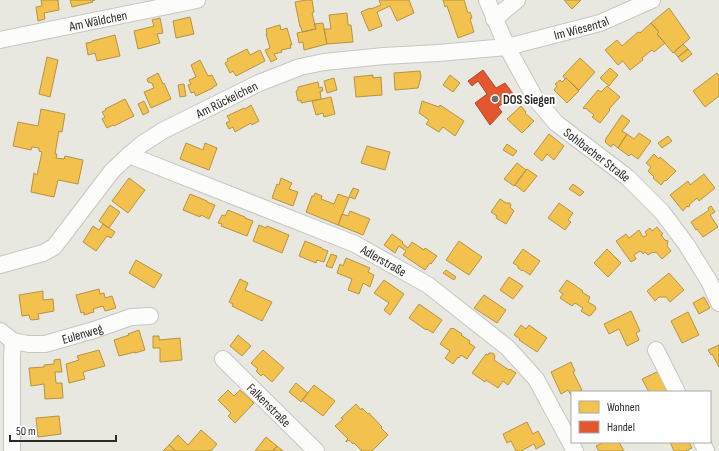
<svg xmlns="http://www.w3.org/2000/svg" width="719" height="451" font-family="'Sofia Sans Condensed',sans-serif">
	<rect width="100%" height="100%" fill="#e8e8e0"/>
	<path fill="#f2c14e" stroke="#b69443" d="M41,0H58L59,10L44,13L45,19L38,21L36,7L42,6Z
		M70,0H95L92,1L93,2L72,7Z
		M306,0H312L314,12L312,13L316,29L302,32L301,27H300L295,2Z
		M379,0H409L414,13L397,21L390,6L377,12L382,26L369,31L361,12L370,8L371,9L381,5Z
		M443,0H464L468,13L470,12L472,18L470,19L474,32L458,38L447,6L445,7Z
		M564,0H581L572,9Z
		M669,8L690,38L673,53L657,34L659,32L651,23Z
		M347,13L348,25H351L353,42L327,44L324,29H331L329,15Z
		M190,17L194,34L176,38L173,21Z
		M160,18L163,33L157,34L160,43L138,49L134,31L154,26L152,20Z
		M323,23L327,44L304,50L303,42L299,43L297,33L316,29L314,24Z
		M651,23L659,32L657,34L665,43L654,52L652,50L642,58L643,60L630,70L623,61L618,65L605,50L617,40L622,46L638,32L640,33Z
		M280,25L281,30L287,28L292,45H290L291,48L281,50L282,52L274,54L277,59L271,62L265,50L270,48L266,34H267L266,29Z
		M115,35L120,56L97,61L95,53L88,55L86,43L92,42V41Z
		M683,44L688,49L678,57L674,52Z
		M247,49L250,55L260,50L265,61L236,76L233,71L230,73L225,63L228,61L227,59Z
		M688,49L692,54L682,62L678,57Z
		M47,57L58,60L50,97L39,94Z
		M580,58L595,72L579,90L566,78L565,79L563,76Z
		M200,60L208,76L212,75L217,85L213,87V88L196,96L194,92L191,93L188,85L191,84L189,80L196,77L191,65Z
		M610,68L618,75L609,86L600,78Z
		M420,71L421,77L418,88L395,90L394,73Z
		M158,73L163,84L164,83L171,99L151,108L144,92L154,88L152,83L148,82L147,79Z
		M717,73L719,76V96L705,107L693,91Z
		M373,75V78L381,77L382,95L356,97L354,77Z
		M450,75L460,83L453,92L443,85Z
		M334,78L337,90L327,93L324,81Z
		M566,78L579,91L567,103L554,90L557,86L555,84L560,80L562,82Z
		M318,82L319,88L322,87L323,91H320L321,99L301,103V100L298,101L296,91L298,90V87Z
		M184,84L186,96L180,97L178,85Z
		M607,86L620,97L609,109L610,110L600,123L592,117L594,115L585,108L584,109L583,108L598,90L601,92Z
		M331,97L335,114L324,117L323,113L316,115L312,101Z
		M125,99L134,116L114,126L113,125L107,128L102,119L105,117L102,112L106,110L105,109Z
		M144,101L149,112L143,115L138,104Z
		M422,101L439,107L440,105L464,121L455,136L443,127L439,132L426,124L429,120L419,113Z
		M251,105L259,121L252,125L251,123L235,132L233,127L229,129L226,123L230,121L227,116L244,108L245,109Z
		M521,106L526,112L525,113L534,121L522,133L507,119Z
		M41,109L65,114L62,132L59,131L55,154H57L56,158L64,159L65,156L83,160L78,184L58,180L54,197L31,192L34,173L37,175L42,152L39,151V148L32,147L31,150L13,146L18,122L38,126Z
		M622,115L630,121L622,131L627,134L618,148L613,144L611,147L605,142L606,141L605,140Z
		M639,133L651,141L638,159L631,154L629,156L618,148L627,134L634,139Z
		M549,134L564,146L554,160L547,154L542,161L534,154Z
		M668,136L672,141L662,148L658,143Z
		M186,143L203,150L205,143L217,148L209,170L180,159Z
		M507,144L517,151L513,156L503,150Z
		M367,146L390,152L385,170L361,163Z
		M654,154L659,159L660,157L676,171L666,181L665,180L661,185L653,178L654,177L648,171L651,167L646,163Z
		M517,163L526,170L514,186L504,179Z
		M527,169L537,176L524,192L515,185Z
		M704,174L715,188L699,201L697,198L689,205L690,206L688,207L687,206L683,211L670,195L688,181L690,185Z
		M129,178L145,190L128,213L112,201Z
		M281,178L292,183L289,189L298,192L293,206L272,198L277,184L279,185Z
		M573,184L584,192L580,196L569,189Z
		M353,188L359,190L355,199L349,197Z
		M315,193L322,196L321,199L334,204L338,194L349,198L338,225L306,212L312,196H314Z
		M190,194L207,201V202L215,205L209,219L201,215L200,217L183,210Z
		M500,199L506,203H510L511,205L510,207L514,211L506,224L496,218L497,216L491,212Z
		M559,203L573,213L568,220L571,222L565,230L548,218Z
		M110,205L120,212L109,228L99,221Z
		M711,206L715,212L710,215L718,227L703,237L697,229L696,230L691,222L709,210L708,208Z
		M228,210L245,217V218L253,221L247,236L221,226L222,224L218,223L222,215L225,216Z
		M350,211L370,219L363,235L338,225L342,214L348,216Z
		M103,224L115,232L111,238L107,236L96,251L83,242L93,226L99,230Z
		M259,225L266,228L267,226L289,235L282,253L253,241Z
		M657,227L663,234L661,235L665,240L668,241L667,246L671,251L662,259L656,252L654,253L653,252L648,255L645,252L643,254L641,251L640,252V251L634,255L636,259L631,262L616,241L626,234L629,238L639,230L643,237L647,235L645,232L650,228L652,231Z
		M392,234L403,242L402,243L408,248L412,242L424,250L425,248L437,256L431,264L430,263L425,270L403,255L406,251L399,246L395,253L384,245Z
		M305,241L322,248V249L328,251L324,262L317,260L316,263L299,256Z
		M459,241L482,257L469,275L446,260Z
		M523,249L540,261L530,275L523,270L522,271L518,268V266L513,263Z
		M607,249L621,263L608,277L594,263Z
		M331,254L337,256L332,268L326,266Z
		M346,258L370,268L368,272L374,275L370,287L363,283L359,294L348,290L352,279L337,273L340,264L343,266Z
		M136,260L162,275L154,288L129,273Z
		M446,270L456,277L454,280L443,273Z
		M669,273L684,290L670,302L666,297H659L655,301L647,291Z
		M509,277L523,286L513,299L500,290Z
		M240,279L248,283L245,290L272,302L262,321L232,306L233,304L229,302Z
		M384,280L404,294L390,315L384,310L389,303L374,293Z
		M567,280L583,291L582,292L590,297L588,302L595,306L596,309L591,315L589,316L581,311L583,308L575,303L572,306L560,298L563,294L559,291Z
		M99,289L100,294L104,293L105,298L112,296L116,308L105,311L103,306L93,309L94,312L84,315V312L81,313L76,295Z
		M43,291V300L53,299L54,311L38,314L39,319L32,320L30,319L29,315L22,316L19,295Z
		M484,295L506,310L497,323L474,308Z
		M704,297L710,308L699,314L693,303Z
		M419,304L442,320L433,333L427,329L426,330L409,318Z
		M631,311L640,331L636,333L639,340L627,346L619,329L609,334L604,324Z
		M688,312L699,335L682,343L671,321Z
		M521,325L526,329L529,325L547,338L537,352L519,340L520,339L514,335Z
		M451,328L452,329L453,328L462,334L461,335L470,341L469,343L475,347L467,359L461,355L459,358L458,357L453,364L445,358L450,351L440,344Z
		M139,330L145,350L135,353V352L119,356L114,340L129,335L128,334Z
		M238,335L251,346L242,356L230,346Z
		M153,336H159V340L180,338L182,360L160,362V348H153Z
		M719,345V367L712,354L711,355L708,350Z
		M99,350L105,366L83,372L85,379L69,383L66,364L79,360L77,356Z
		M263,350L284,368L272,382L263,374L261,376L256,371L258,369L251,363Z
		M489,353H492L494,354L495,357L494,360L509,370L510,369L516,373L508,385L503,381L498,388L486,380L485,382L472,373L486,354L488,355Z
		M60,359L62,372H55L56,383H62L63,398L45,399L44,384L31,386L29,368L44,367V365L54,364V360Z
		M571,362L575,371L573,372L582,390L577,392H572V395H571L568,390L561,394L551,372Z
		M659,371L669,392H649L642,379Z
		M296,383L308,393L301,402L289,392Z
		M314,385L335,401L323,416L302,400Z
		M228,390L234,396L240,390L254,403L235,423L228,416L231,413L218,400Z
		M356,404L361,410L362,408L368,414L369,413L382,427L381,428L388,435L372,451H362L354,443L353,444L349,440L346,442V441L348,439L335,426L343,419L341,418Z
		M59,416L61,434L38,437L36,418Z
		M527,422L533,434L538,431L545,444L536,449L534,444L521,451H516L511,441L507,443L503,434Z
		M201,430L217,444L211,451L209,450L208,451H176L169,445L178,435L188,445Z
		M266,437L277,446L273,451H255Z
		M604,442H619L624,451H599L596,446Z
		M670,442H689L692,448L685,451H674Z
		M169,445L176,451H163Z
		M277,446L283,451H273Z"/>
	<path fill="#e4572e" stroke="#ac4a2d" d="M483,70L496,88L505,83L514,95L498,107L502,112L490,125L475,103L487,94L478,81L472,86L468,81Z"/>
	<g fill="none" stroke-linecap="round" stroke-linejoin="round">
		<g stroke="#c6c6c5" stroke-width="18">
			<g id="minor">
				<path id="s1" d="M487,0L507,47L535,98L556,123L627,177L662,212L686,244L709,281L719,303"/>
				<path d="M494,19L517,0"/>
				<path id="s2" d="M0,40L197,0"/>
				<path id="s3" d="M129,155L355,244L428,285L508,348L536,379L575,451"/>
				<path id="s4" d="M0,265L43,253L54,247L112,171L129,155L142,144L164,130L259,83L300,67L324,62L384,56L438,53L507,47L600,23L652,0"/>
				<path d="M0,331L13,341"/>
				<path d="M656,350L677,392"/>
				<path id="s5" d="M223,359L316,451"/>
				<path d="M702,442L706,451"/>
				<path id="s6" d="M12,451V356L13,341L29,344H45L94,330L131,317L150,316"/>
			</g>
		</g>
		<use href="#minor" stroke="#fcfcfa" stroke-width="16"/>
	</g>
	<circle fill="#6c6c6a" stroke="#fff" stroke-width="1.5" cx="495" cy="99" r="4"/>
	<g text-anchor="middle" stroke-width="4" stroke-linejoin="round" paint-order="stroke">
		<g font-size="13" fill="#2a2a2a" stroke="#fff">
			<text dy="5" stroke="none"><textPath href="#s2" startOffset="100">Am Wäldchen</textPath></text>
			<text dy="5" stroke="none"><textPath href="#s4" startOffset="654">Im Wiesental</textPath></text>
			<text dy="5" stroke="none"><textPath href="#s4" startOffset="289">Am Rückelchen</textPath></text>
			<text dy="5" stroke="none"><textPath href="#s1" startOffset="194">Sohlbacher Straße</textPath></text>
			<text dy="5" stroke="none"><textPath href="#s3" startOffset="276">Adlerstraße</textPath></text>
			<text dy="5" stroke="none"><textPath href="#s6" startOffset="181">Eulenweg</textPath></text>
			<text dy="5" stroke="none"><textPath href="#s5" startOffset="65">Falkenstraße</textPath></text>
		</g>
		<g font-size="13" font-weight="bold" fill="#2a2a2a" stroke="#fff" text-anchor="start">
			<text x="503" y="104">DOS Siegen</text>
		</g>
	</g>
	<rect x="571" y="391" width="140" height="52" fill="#ffffff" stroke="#aaaaaa"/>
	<rect x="579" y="401" width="20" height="12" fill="#f2c14e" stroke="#aaaaaa"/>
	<text x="607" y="411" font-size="12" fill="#2a2a2a">Wohnen</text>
	<rect x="579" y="421" width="20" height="12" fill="#e4572e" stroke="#aaaaaa"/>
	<text x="607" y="431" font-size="12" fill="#2a2a2a">Handel</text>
	<path d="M10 435v6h106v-6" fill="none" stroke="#2a2a2a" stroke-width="2"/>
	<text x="16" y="435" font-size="12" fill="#2a2a2a" stroke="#ffffff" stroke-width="3" paint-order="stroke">50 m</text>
</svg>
